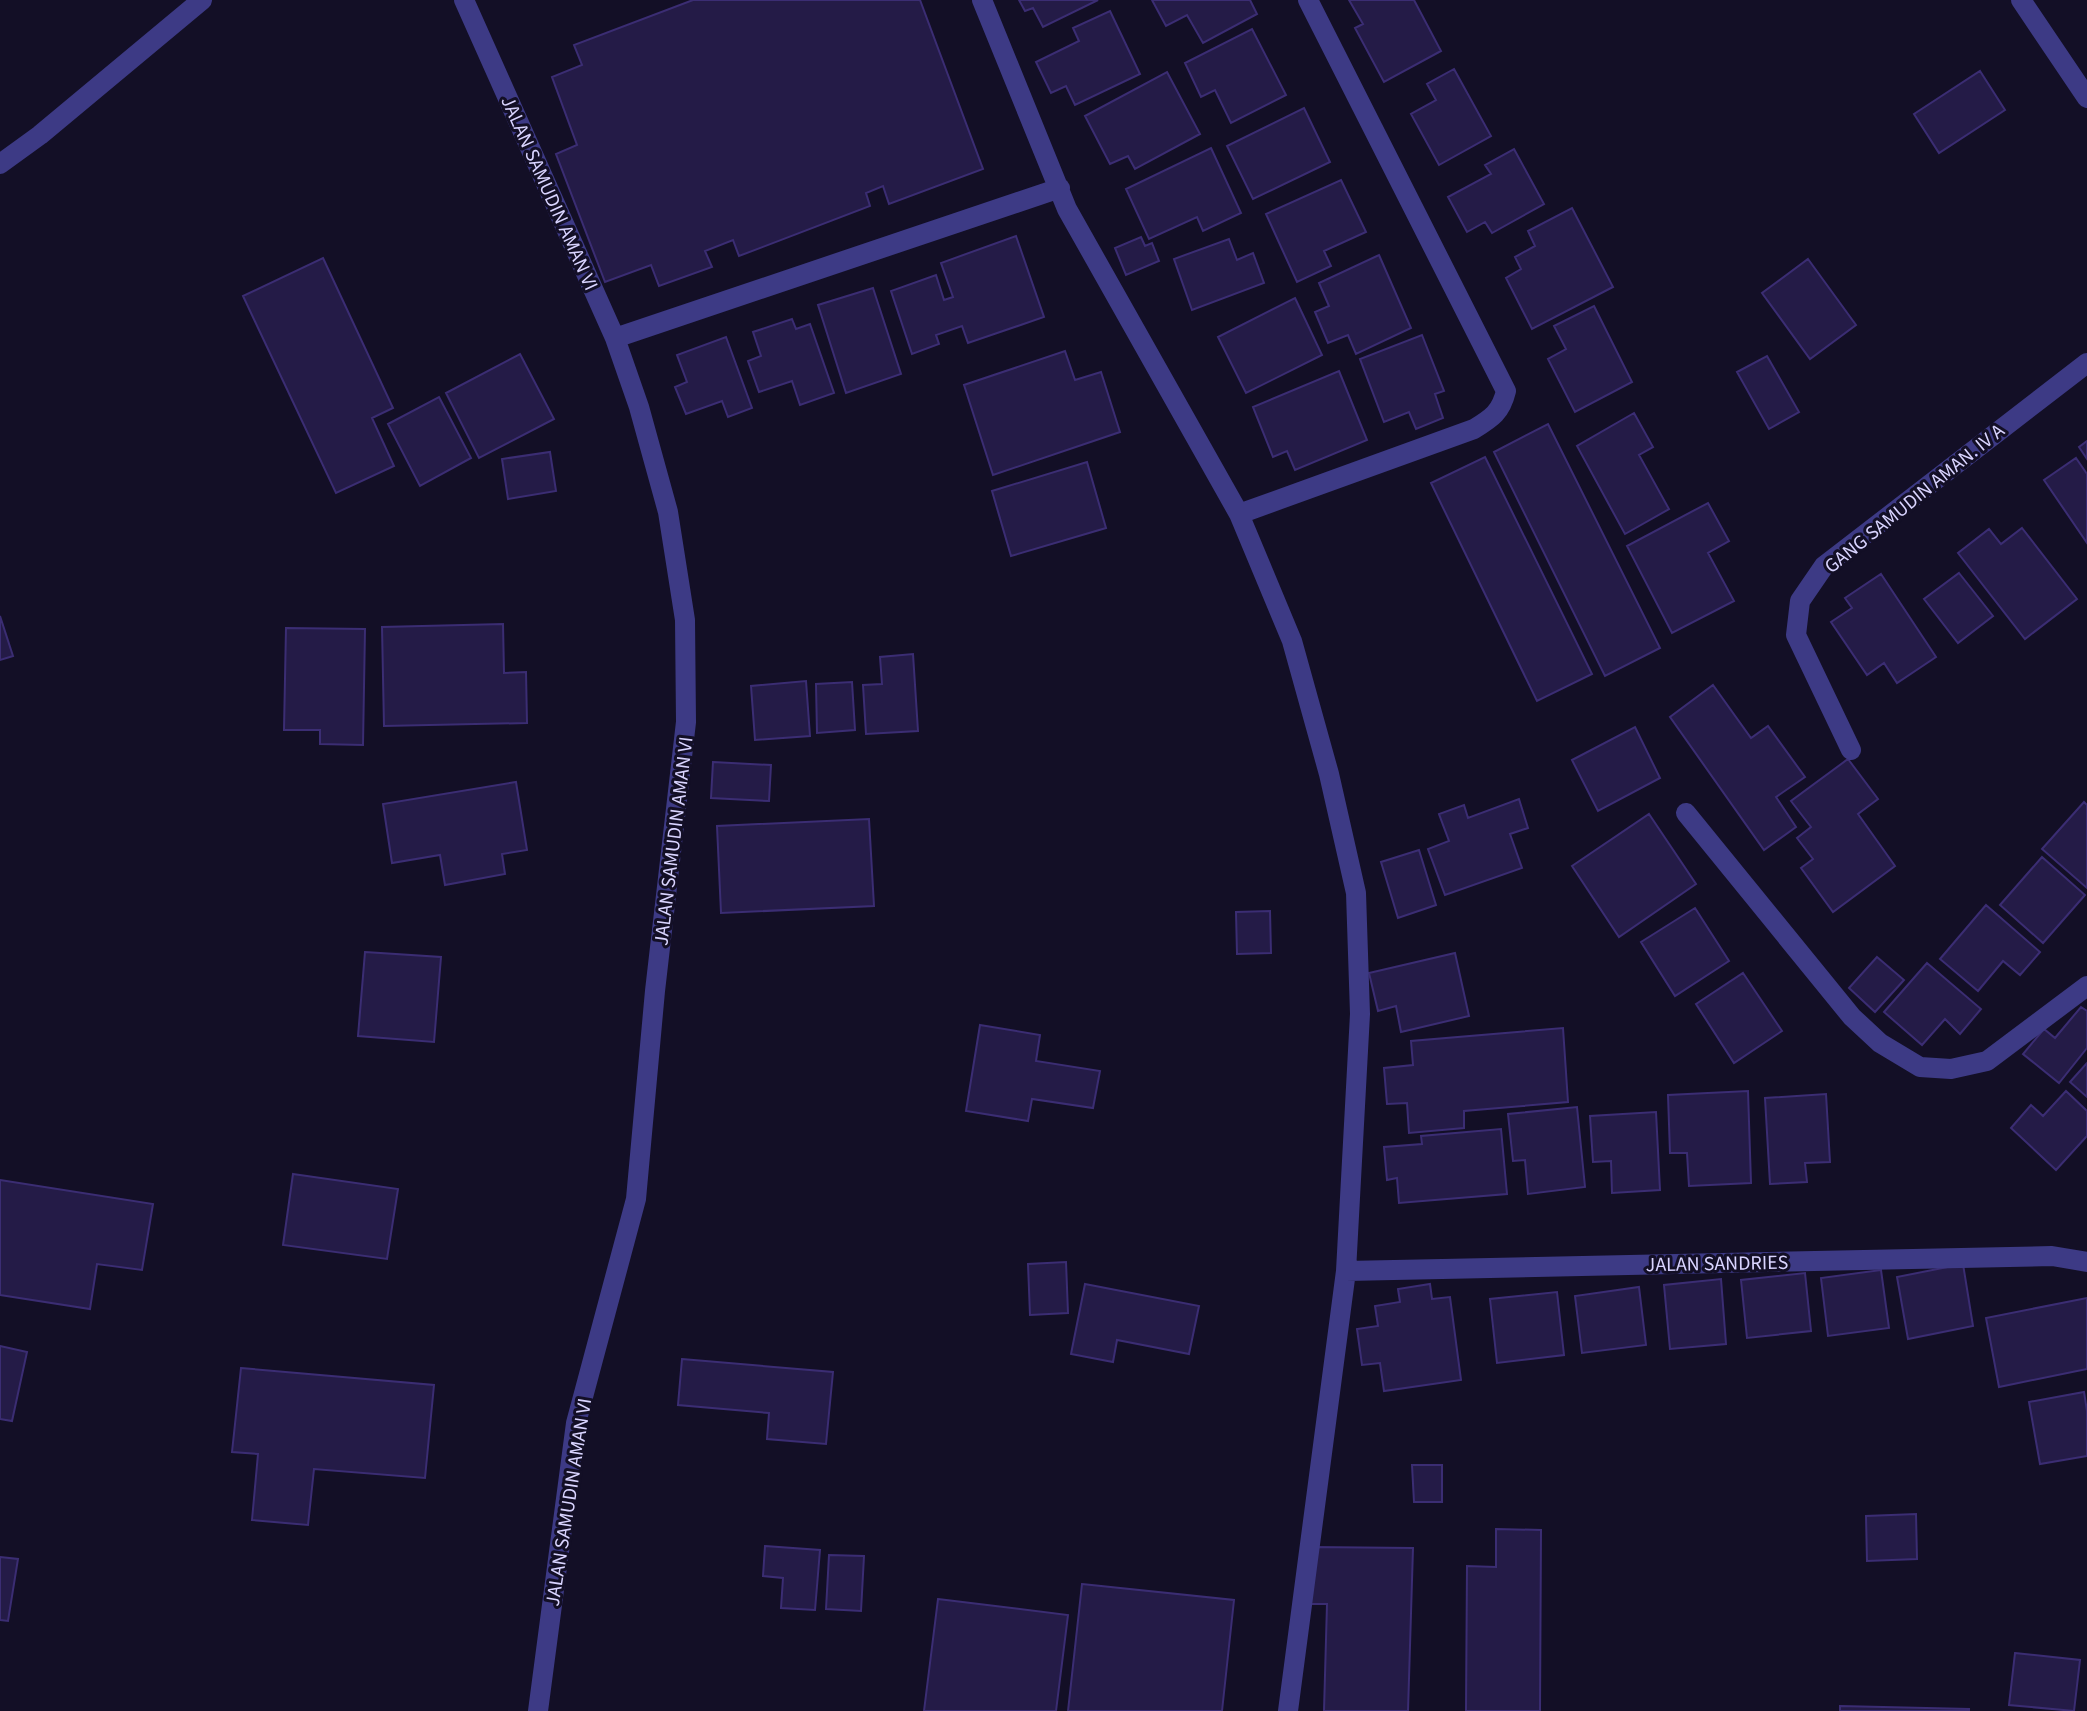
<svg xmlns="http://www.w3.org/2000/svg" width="2087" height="1711" font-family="'Source Sans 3',sans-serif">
	<rect width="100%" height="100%" fill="#130f26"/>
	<path fill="#241b47" stroke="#3b2d73" stroke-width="2" d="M693,0H920L983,169L889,204L883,186L866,193L870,206L739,256L733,240L705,251L712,267L659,286L651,265L605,282L556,154L577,145L552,77L582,65L574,45Z
		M1019,0H1098L1043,27L1033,8L1025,11Z
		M1152,0H1250L1257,14L1203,43L1187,15L1166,26Z
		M1349,0H1414L1441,51L1384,82L1355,28L1363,24Z
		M1110,11L1140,74L1075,105L1066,86L1051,93L1036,62L1079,41L1073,28Z
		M1252,29L1286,95L1231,123L1215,90L1201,97L1185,63Z
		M1454,69L1491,136L1439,165L1411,114L1436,100L1427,84Z
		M1980,71L2005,110L1939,153L1914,114Z
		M1167,72L1200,134L1135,169L1128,156L1110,164L1085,116Z
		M1304,108L1330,162L1253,199L1227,146Z
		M1211,148L1241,213L1203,231L1197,217L1149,239L1126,189Z
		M1514,149L1544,204L1492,233L1485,222L1467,232L1448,197L1491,174L1485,165Z
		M1341,180L1366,232L1324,251L1331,266L1297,282L1266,214Z
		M1572,208L1613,287L1532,329L1506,278L1521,269L1515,257L1535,246L1528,231Z
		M1016,236L1044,317L968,343L962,326L936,335L939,344L912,354L891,291L936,275L944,300L953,297L941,263Z
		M1141,237L1145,246L1152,243L1159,261L1126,275L1115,248Z
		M1229,239L1237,260L1253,253L1264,283L1192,310L1174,259Z
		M1379,255L1411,328L1356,354L1348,335L1328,343L1315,312L1329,306L1319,283Z
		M323,258L393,408L372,418L394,466L336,493L243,296Z
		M1808,259L1856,325L1810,359L1762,293Z
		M873,288L901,374L846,393L818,305Z
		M1295,298L1322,355L1246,393L1218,337Z
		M1594,306L1632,382L1575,412L1548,359L1566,349L1554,326Z
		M792,319L796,329L810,324L834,393L800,405L792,381L759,392L748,361L761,356L753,332Z
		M1422,335L1444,391L1435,394L1443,418L1416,429L1409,412L1384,422L1360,359Z
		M726,337L752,408L728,417L722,401L686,414L675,387L687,382L677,355Z
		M1065,351L1075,380L1101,372L1120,432L993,475L964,385Z
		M520,354L554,419L479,458L446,393Z
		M1767,356L1799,412L1769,429L1737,372Z
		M1339,371L1367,440L1295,470L1287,451L1273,457L1253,407Z
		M439,397L471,458L420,486L388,424Z
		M1634,413L1653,447L1639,455L1669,509L1625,534L1577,446Z
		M1548,424L1660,648L1605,676L1494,452Z
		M2087,441V459L2079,447Z
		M550,452L556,491L508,499L502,459Z
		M1485,457L1592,674L1537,701L1431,483Z
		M2076,458L2087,474V543L2044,480Z
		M1087,462L1106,528L1011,556L992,491Z
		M1708,503L1729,541L1708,553L1734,601L1672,633L1627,546Z
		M2022,528L2077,599L2025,639L1958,553L1989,529L2001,544Z
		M1959,573L1993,616L1958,643L1924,599Z
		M1881,574L1936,657L1897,683L1884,663L1867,675L1831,622L1852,608L1845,598Z
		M0,616L13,656L0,660Z
		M503,624L504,673L526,672L527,723L384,726L382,627Z
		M286,628L365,629L363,745L320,744V730H284Z
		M913,654L918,731L866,734L863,685L882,684L880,657Z
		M806,681L810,736L755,740L751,686Z
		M852,682L855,730L817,733L816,684Z
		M1713,685L1751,738L1768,726L1805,777L1776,797L1796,827L1764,850L1670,717Z
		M1635,727L1660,778L1598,811L1572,760Z
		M1848,759L1878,799L1858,814L1895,866L1833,912L1801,868L1813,859L1797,838L1811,827L1791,801Z
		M713,762L771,765L769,801L711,798Z
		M516,782L527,850L502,854L505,874L445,885L440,855L392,863L383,804Z
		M1519,799L1528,828L1510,834L1522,868L1445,895L1428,849L1449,841L1439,814L1464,805L1468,818Z
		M2084,802L2087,805V888L2042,849Z
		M1649,814L1696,884L1619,937L1572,866Z
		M869,819L874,906L721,913L717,826Z
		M1419,850L1436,905L1398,918L1381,862Z
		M2042,857L2085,895L2043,943L2000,905Z
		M1986,905L2040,952L2020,975L2003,961L1978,991L1940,959Z
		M1695,908L1729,961L1675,996L1641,942Z
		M1270,911L1271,953L1237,954L1236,912Z
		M365,952L441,957L434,1042L358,1036Z
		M1455,953L1469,1016L1401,1032L1396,1006L1378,1011L1369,973Z
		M1877,957L1904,980L1875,1012L1849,988Z
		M1927,963L1981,1009L1960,1034L1945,1019L1922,1045L1884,1012Z
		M1743,973L1782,1031L1734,1063L1696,1004Z
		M2081,1007L2087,1011V1048L2059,1083L2023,1054L2044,1029L2055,1038Z
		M980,1025L1040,1035L1036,1061L1100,1071L1093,1108L1032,1099L1028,1121L966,1111Z
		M1563,1028L1568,1102L1464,1111V1128L1409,1133L1407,1103L1387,1104L1384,1068L1413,1065L1411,1041Z
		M2087,1063V1097L2070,1082Z
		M1748,1091L1751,1183L1689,1186L1687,1153H1670L1668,1095Z
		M2066,1091L2087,1111V1136L2056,1170L2011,1128L2031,1105L2043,1116Z
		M1826,1094L1830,1162L1805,1163L1807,1182L1770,1184L1765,1098Z
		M1577,1107L1585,1187L1528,1194L1525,1160L1513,1161L1508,1114Z
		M1656,1112L1660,1190L1612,1193L1611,1161L1593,1162L1590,1116Z
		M1501,1129L1507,1194L1399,1203L1397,1178L1387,1180L1384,1147L1422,1144L1421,1136Z
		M293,1174L398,1189L387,1259L283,1245Z
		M0,1180L153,1204L142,1270L97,1264L90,1309L0,1295Z
		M1066,1262L1068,1313L1030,1315L1028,1264Z
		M1963,1264L1973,1326L1908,1339L1897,1277Z
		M1881,1270L1889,1328L1828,1336L1821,1278Z
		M1805,1273L1811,1331L1747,1338L1741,1280Z
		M1721,1279L1726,1344L1670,1349L1664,1285Z
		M1085,1284L1199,1306L1189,1354L1117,1340L1113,1362L1071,1354Z
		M1430,1284L1432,1299L1450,1297L1461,1380L1384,1391L1380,1363L1362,1365L1357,1329L1378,1326L1375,1306L1400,1302L1398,1289Z
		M1639,1287L1646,1345L1582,1353L1575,1296Z
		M1557,1292L1564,1355L1497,1363L1490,1299Z
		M2087,1298V1369L1999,1387L1986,1318Z
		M0,1346L27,1352L12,1421L0,1419Z
		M682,1359L833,1372L826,1444L767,1439L769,1413L678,1405Z
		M241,1368L434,1385L425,1478L314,1469L308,1525L252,1520L258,1454L232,1452Z
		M2084,1392L2087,1411V1456L2040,1464L2029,1402Z
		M1412,1465H1442V1502H1414Z
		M1916,1514L1917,1559L1867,1561L1866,1516Z
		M1496,1529L1541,1530L1540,1711H1466L1467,1566L1496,1567Z
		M765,1546L820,1550L815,1610L781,1608L783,1578L763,1576Z
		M1312,1547L1413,1548L1408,1711H1324L1327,1604H1308Z
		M829,1555L864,1556L861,1611L826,1609Z
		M0,1557L18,1559L8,1621L0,1620Z
		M1082,1584L1234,1600L1222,1711H1068Z
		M938,1599L1068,1615L1056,1711H924Z
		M2015,1653L2080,1660L2074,1711L2009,1705Z
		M1840,1706L1969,1709V1711H1840Z"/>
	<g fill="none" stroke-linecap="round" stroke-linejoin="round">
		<path stroke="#3d3a85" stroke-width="20" d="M464,0L615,338L639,407L668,512L685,620L686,722L655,991L636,1199L576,1423L538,1711
			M982,0L1067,209L1239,514L1292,641L1329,774L1356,893L1360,1014L1346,1271L1288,1711
			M2021,0L2087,98
			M0,164L40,135L202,0
			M615,338L1060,188
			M1239,514L1474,429C1492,418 1501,412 1506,391L1308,0
			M1851,750L1796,635L1800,601L1824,566L2087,363
			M1686,813L1852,1017L1880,1043L1920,1067L1951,1069L1987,1061L2087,986
			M1346,1271L2052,1256L2087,1262"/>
	</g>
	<g text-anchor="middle" stroke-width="6" stroke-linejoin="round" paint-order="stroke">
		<g font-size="20" fill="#d9d4ff" stroke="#130f26">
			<text transform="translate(550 193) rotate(66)" y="7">JALAN SAMUDIN AMAN VI</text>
			<text transform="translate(1914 498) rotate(-39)" y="7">GANG SAMUDIN AMAN. IV A</text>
			<text transform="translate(673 841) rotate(-83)" y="7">JALAN SAMUDIN AMAN VI</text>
			<text transform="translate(1717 1263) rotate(-1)" y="7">JALAN SANDRIES</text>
			<text transform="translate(568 1502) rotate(-81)" y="7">JALAN SAMUDIN AMAN VI</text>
		</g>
	</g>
</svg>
